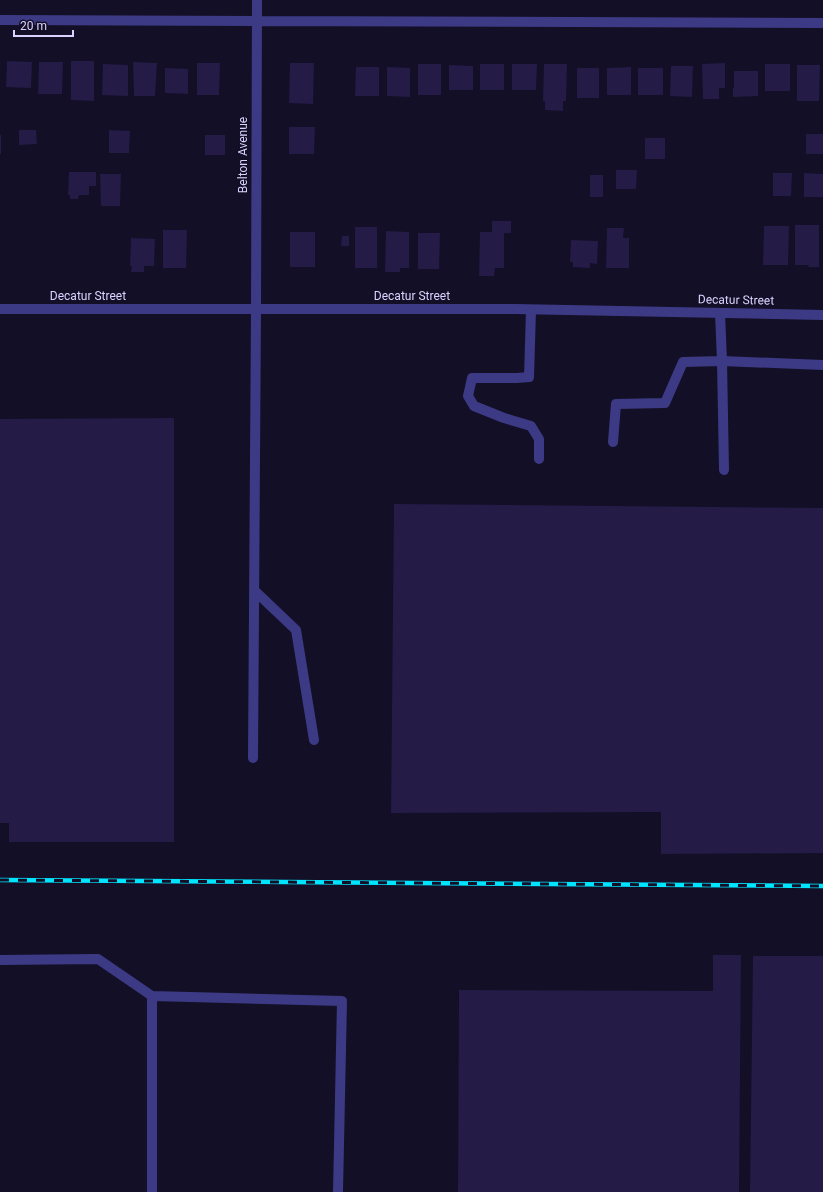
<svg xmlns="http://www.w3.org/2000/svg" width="823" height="1192" font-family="Roboto,sans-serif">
	<rect width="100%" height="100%" fill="#130f26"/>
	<path fill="#241b47" d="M7,61L32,62L31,88L6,87Z
		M71,61H94V101L71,100Z
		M39,62H63L62,94H38Z
		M133,62L157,63L155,96H134Z
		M197,63H220L219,95H197Z
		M290,63H314L313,104L289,103Z
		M725,63V88H719V99H703L702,64Z
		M103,64L128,65V96L102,95Z
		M418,64H441V95H418Z
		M480,64H504V90H480Z
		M512,64H537L536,90H512Z
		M544,64H567L566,101H563V111L545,110V101H543Z
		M765,64H790V91H765Z
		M449,65L473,66V90H449Z
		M797,65H820L819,101H797Z
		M671,66H693L692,97L670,96Z
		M356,67H379V96H355Z
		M387,67L410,68V97L387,96Z
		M631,67V95H607V68Z
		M165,68L188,69V94L165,93Z
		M577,68H599V98H577Z
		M638,68H663V95H638Z
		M734,71H758V96L733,97V88H734Z
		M289,127H315L314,154H289Z
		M19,130H36L37,144L19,145Z
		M109,130L130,131L129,153H109Z
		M806,134H823V154H806Z
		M0,135H1V154H0Z
		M205,135H225V155H205Z
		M645,138H665V159H645Z
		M616,170H637L636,189H616Z
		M69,172H96V186H89V195H79L78,199H70V195H68Z
		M773,173H792L791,196H773Z
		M804,173L823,174V197H804Z
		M100,174H121L120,206H101Z
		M590,175H603V197H590Z
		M492,221H511V233H504V268H495L494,276H479L480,232H492Z
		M795,225H819V267H808L809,265H795Z
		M764,226H789L788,265H763Z
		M355,227H377V268H355Z
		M607,228H624L623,238H629V268H606Z
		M163,230H187L186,268H163Z
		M386,231L409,232V268H400V272H385Z
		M290,232H315V267H290Z
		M418,233H440L439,269H418Z
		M342,236H349V246H341Z
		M131,238L155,239L154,266H144V272H131L132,266H130Z
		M571,240L598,241L597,264L590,263V268L573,267V262H570Z
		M174,418V842H9V823H0V419Z
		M394,504L823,508V853L661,854V812L391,813Z
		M713,955H741L739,1192H458L459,990L713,991Z
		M753,956H823V1192H750Z"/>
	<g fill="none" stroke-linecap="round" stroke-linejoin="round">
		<path stroke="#3d3a85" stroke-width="10" d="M531,310L529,377L517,378H472L468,396L474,406L504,418L531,426L539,439V459
			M720,313L722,361L823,365
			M613,442L616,404L665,403L683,362L722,361L724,470
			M254,590L296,630L314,740
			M253,758L256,309
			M0,960L98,959L152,996
			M152,1192V996L342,1001L338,1192"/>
		<path stroke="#3d3a85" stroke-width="10" d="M0,20L823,23
			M0,309H515L823,315
			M256,309L257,0"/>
		<g stroke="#00e5ff" stroke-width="4.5">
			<path id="rail" d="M0,880L823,886"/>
		</g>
		<use href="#rail" stroke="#130f26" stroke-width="3" stroke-dasharray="9" stroke-linecap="butt"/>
	</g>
	<g text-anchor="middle" stroke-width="3" stroke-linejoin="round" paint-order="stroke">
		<g font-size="12" fill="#d9d4ff" stroke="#130f26">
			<text transform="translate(243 155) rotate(-90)" y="4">Belton Avenue</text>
			<text x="88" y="300">Decatur Street</text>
			<text x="412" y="300">Decatur Street</text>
			<text transform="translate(736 300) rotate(1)" y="4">Decatur Street</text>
		</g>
	</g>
	<path d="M14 30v6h59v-6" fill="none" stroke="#d9d4ff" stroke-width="2"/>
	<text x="20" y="30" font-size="12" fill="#d9d4ff" stroke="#130f26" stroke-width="3" paint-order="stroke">20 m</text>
</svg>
